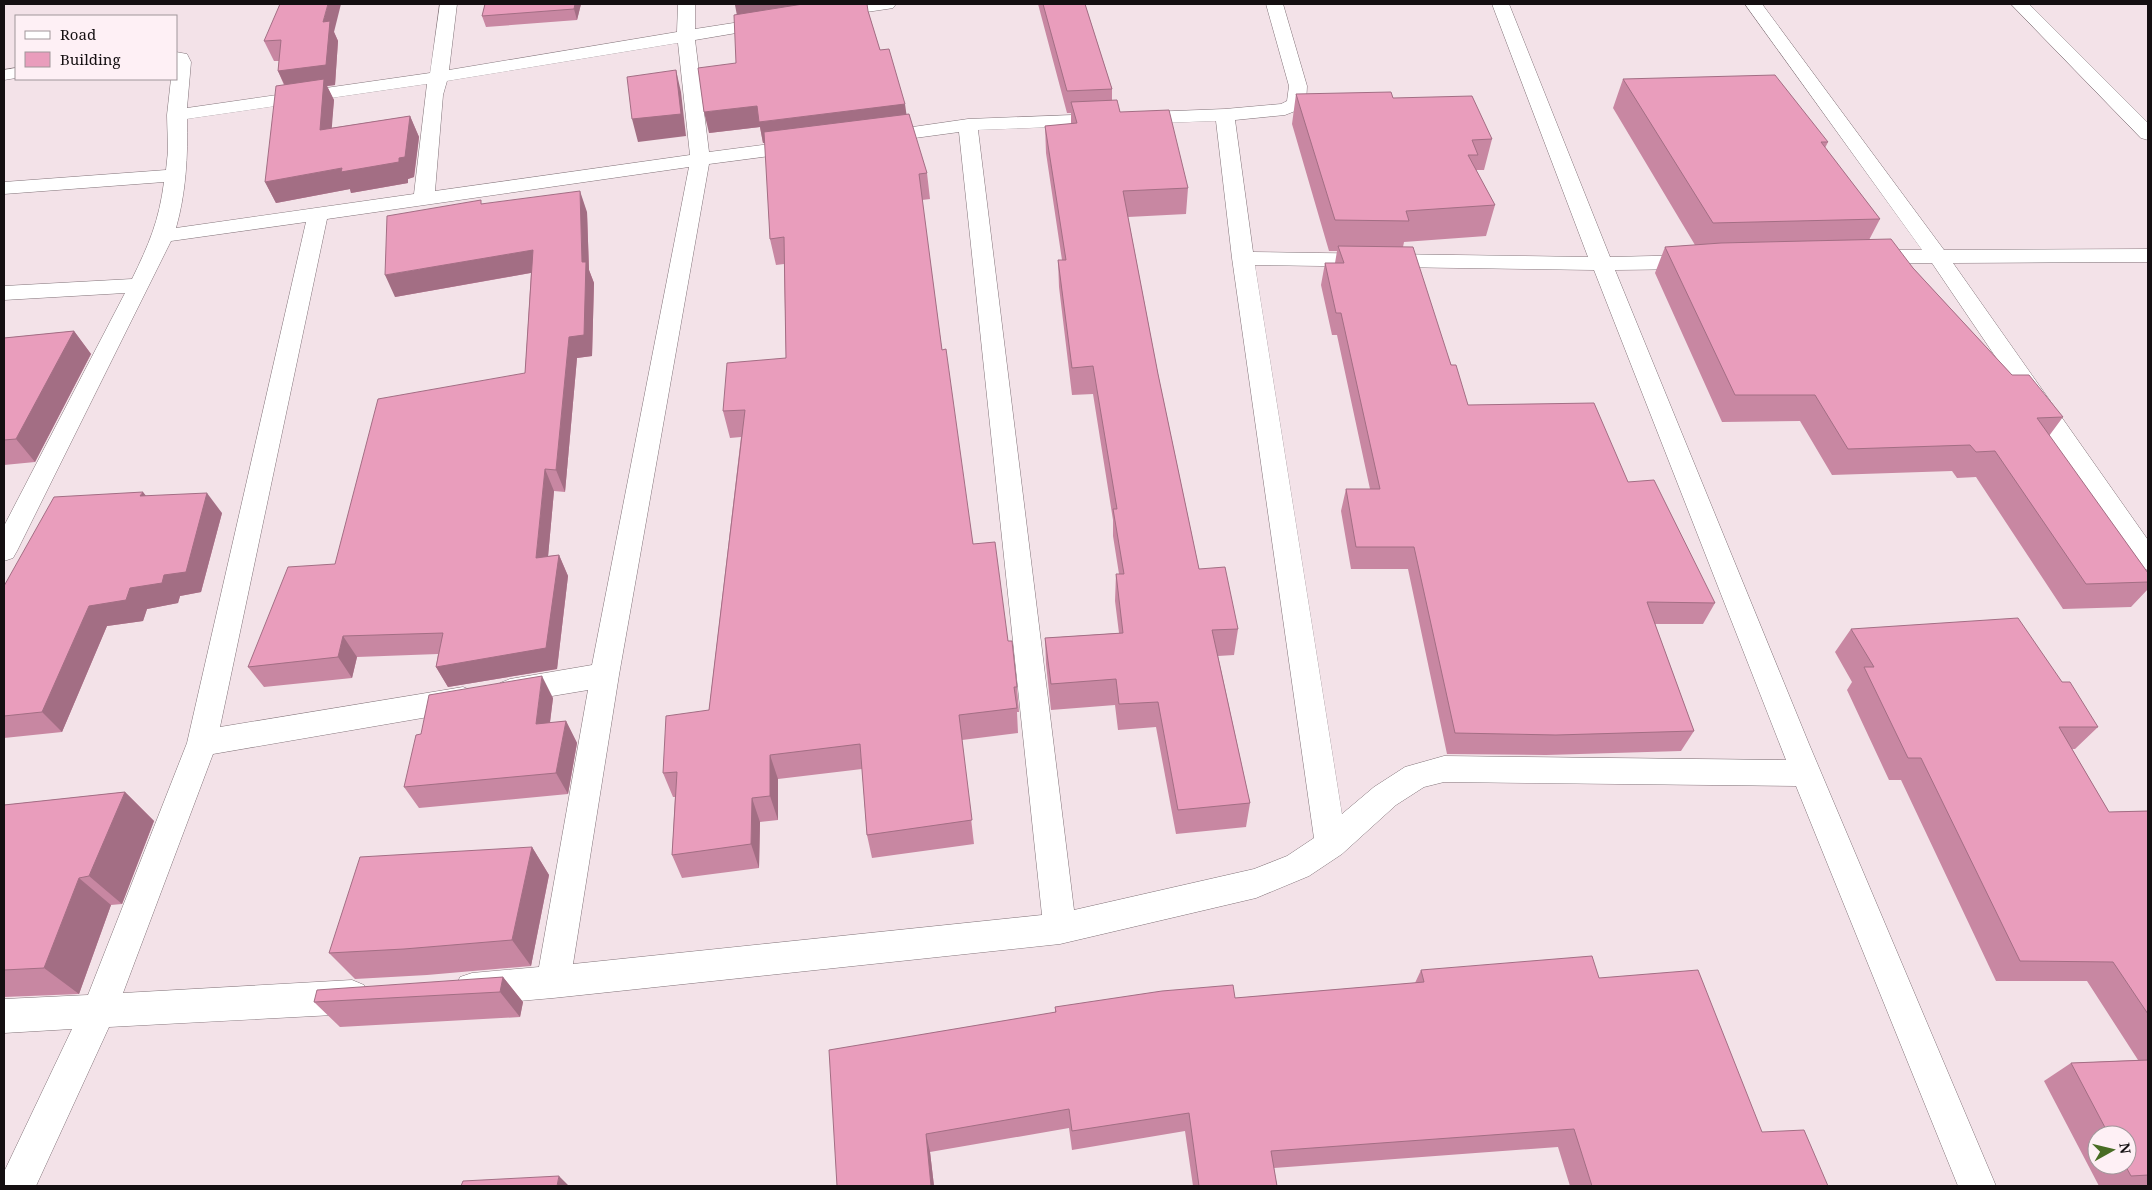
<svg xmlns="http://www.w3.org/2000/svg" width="2152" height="1190" font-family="'Noto Serif',serif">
	<rect width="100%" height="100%" fill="#f3e2e8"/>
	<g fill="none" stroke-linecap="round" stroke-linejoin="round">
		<g stroke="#827379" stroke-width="1">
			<path id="minor" d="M440,4H457L449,70L677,32L678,4H695V29L772,17L778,18L781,22L778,26L695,40L709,152L801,140L808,142L811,146L808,150L801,152L709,164L619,675L573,964L1042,915L959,132L878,143L871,141L868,137L871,133L968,119L1225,109L1281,104L1287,101L1289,86L1266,4H1283L1307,86L1306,104L1303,108L1285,115L1235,120L1253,252L1588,257L1492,4H1509L1610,257L1696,255L1704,257L1707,262L1704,267L1696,269L1615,270L1809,744L1996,1186H1958L1796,786L1444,782L1424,787L1396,805L1342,854L1309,876L1256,898L1060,944L553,998L472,1005L460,1001L455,989L460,977L472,973L539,967L588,690L510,703L500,699L495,691L500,683L510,679L592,665L689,167L327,219L220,727L463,687L473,691L478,699L473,707L463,711L213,754L123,993L352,980L364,985L369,997L364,1009L352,1014L109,1027L36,1186H4V1172L72,1029L4,1033V999L88,995L187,743L306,222L171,241L17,551L13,558L4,561V526L125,293L4,300V286L132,279C149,244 159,221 164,182L4,194V182L166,170L168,151L167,115L171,79H176V52L187,54L191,62L187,108L430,73ZM678,43L690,155L435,191L443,95L447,81ZM427,84L414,194L176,228C186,193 188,156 187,119ZM1216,121L1232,258L1314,838L1287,856L1254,869L1074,910L978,130ZM1255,265L1594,270L1786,760L1444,756L1405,767L1374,787L1342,814Z
				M853,4H896L893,8L887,9L832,17L826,16L823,12L826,8Z
				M1745,4H1762L1944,250L2148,249V262L1953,263L2148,540V570L2138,567L1932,263L1867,264L1859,262L1856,257L1859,252L1867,250H1922Z
				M2011,4H2029L2148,123V140L2141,138Z
				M16,68V78L4,80V70Z"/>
		</g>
		<use href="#minor" fill="#fff" fill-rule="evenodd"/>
	</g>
	<path fill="#c887a2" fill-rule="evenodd" d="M485,4H581L577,20L486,27L482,16Z
		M1038,4H1085L1112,89V101L1120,112L1188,188L1186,214L1128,217L1158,374L1199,569L1238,629L1234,655L1218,656L1250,803L1246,827L1176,834L1156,727L1118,730L1115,705L1051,710L1046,664L1045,638L1119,633L1115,601L1116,574H1119L1113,536V520L1093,394L1072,395L1059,287L1058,260H1062L1046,153L1045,126L1071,124V113H1067Z
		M868,11L880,50L906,114L927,173L930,199L922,200L942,350L973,544L1008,641L1017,687L1019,712H1017L1018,733L962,740L974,844L872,858L867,835L862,769L778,779V820L760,822L759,868L682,878L672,855L675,797H673L663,773L709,710L741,437L730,438L723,411L786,358L784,264L776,265L770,239L765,143H763L760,127L709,133L736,63Z
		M334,32L338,41L335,85L327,86L334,100L331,128L410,116L419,137L414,177L408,179V183L351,193L350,189L276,203L265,182L284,85L278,71L279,61H274L264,41Z
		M1623,79L1828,142L1825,148L1880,219L1869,240L1913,268L2012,375L2063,417L2049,436L2148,573V589L2131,607L2063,609L1976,477L1957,478L1952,471L1832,475L1800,421L1722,422L1655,273L1665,247L1695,245L1613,108Z
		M1296,94L1393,98L1492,139L1484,170H1476L1495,205L1486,236L1404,242L1403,247L1468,405L1628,482L1715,603L1703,624H1655L1694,731L1681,751L1546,755L1447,754L1408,569H1351L1341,511L1346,489H1370L1337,335H1332L1321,285L1325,263H1335L1337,251H1329L1292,124Z
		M482,204L587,212L589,270L594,283L592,356L577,358L565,492L554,491L548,556L559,555L568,576L557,669L448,687L436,667L438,654L357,657L352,678L264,687L248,667L335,564L525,373L531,273L395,297Z
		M74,331L91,354L35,462L4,465V338Z
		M146,496L222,513L201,592L180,596L178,603L147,609L143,621L107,626L62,732L4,738V586Z
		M1851,629L2062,682L2098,727L2075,749H2072L2109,812L2148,811V1186H2099L2044,1081L2071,1063L2138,1060L2087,981H1996L1901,780H1889L1847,690L1852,682L1835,652ZM2097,1135H2127V1165H2097Z
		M553,698L550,723L566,721L577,743L568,794L419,808L404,787L421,734Z
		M125,792L154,821L122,904L111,905L79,994L4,997V805Z
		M532,847L549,875L531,966L427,975L355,979L329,953Z
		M1421,970L1599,978L1762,1132L1828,1186H1570L1558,1147L1274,1168L1277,1186H1193L1185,1131L1072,1150L1069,1128L930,1152L934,1186H837L1055,1012V1007L1235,998L1415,983Z
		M503,977L523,1002L520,1017L340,1027L314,1002Z"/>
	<path fill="#a36e84" d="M328,4H341L334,32L338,41L335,85L327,86L334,100L330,151L288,92L278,71L323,22Z
		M575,4H581L577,20L574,9Z
		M740,4H846L738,21L735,5Z
		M676,70L681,92L686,136L638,142L632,119Z
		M905,104L908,125L763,143L760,127L709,133L704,112L757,106Z
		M410,116L419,137L414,177L408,179V183L351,193L350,189L276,203L265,182L399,158Z
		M580,191L587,212L589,270L594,283L592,356L577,358L565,492L556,470L569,337L582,262Z
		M533,250L541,271L395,297L385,275Z
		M74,331L91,354L35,462L16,439Z
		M545,469L554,491L546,579L536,558Z
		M143,492L159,512L140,496Z
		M207,493L222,513L201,592L180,596L178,603L147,609L143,621L107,626L62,732L42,712L89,606L130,588L164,575Z
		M559,555L568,576L557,669L448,687L436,667Z
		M343,636L357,657L352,678L338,657Z
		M542,676L553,698L547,745L536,724Z
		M566,721L577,743L568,794L556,773Z
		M770,755L778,779V820L770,796Z
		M125,792L154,821L122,904L89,876Z
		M752,798L760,822L759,868L751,844Z
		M532,847L549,875L531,966L512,940Z
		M79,878L111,905L79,994L44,968Z
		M503,977L523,1002L520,1017L500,992Z
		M926,1134L930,1152L934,1186H931Z
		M559,1176L569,1186H557Z"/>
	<path fill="#e99dbc" stroke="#a36e84" d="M280,4H328L323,22L330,21L326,65L278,71L281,40L264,41Z
		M485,4H575L574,9L482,16Z
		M803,4H867L868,11L880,50L889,49L905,104L759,122L757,106L704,112L698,68L736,63L734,15Z
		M1043,4H1085L1112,89L1067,91Z
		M676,70L681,114L632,119L627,77Z
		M1775,75L1828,142H1821L1880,219L1713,223L1623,79Z
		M324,79L320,130L410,116L405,157L399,158V162L341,172L342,168L265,182L276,86Z
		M1391,92L1393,98L1472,96L1492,139L1472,140L1478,155H1468L1495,205L1406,211L1409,221L1335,220L1296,94Z
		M1117,100L1120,112L1169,110L1188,188L1123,191L1158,374L1199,569L1225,567L1238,629L1212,630L1250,803L1178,810L1158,702L1119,704L1116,679L1051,684L1045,638L1123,633L1116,574H1124L1113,509H1117L1093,366L1072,368L1058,260H1066L1045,126L1077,123L1071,102Z
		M909,114L927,173L919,174L942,350L946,349L973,544L995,542L1008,641H1012L1017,687H1014L1017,708L959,715L972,820L867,835L860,744L770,755V796L752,798L751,844L672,855L677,772L663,773L666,716L709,710L745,410L723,411L727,363L786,358L784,237L770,239L764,132Z
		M580,191L582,262H586L584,335L569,337L556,470L545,469L536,558L559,555L546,648L436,667L443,633L343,636L338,657L248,667L288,567L335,564L378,399L525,373L533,250L385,275L387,216L481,200V204Z
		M1891,239L1913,268L2012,375H2029L2063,417L2037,418L2148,573V582L2086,584L1995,451L1976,452L1970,445L1848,449L1815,395H1735L1665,247L1721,243Z
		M1338,246L1413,247L1451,365H1456L1468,405L1594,403L1628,482L1654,480L1715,603L1647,602L1694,731L1556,735L1455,733L1414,547H1356L1346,489H1380L1341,313H1336L1325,263H1344Z
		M74,331L16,439L4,440V338Z
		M143,492L140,496L207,493L186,572L164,575L162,583L130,588L126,600L89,606L42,712L4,716V586L54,497Z
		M2018,618L2062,682H2070L2098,727H2059L2109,812L2148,811V1014L2113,962L2020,961L1921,758H1908L1864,667H1874L1851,629Z
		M542,676L536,724L566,721L556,773L404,787L416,735L421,734L429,695Z
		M125,792L89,876L79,878L44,968L4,970V805Z
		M532,847L512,940L404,949L329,953L360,857Z
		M1592,956L1599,978L1698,970L1762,1132L1804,1130L1828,1186H1592L1574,1129L1271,1151L1277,1186H1199L1189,1113L1072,1131L1069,1109L926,1134L931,1186H837L829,1050L1056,1012L1055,1007L1162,991L1233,985L1235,998L1424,982L1421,970Z
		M503,977L500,992L314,1002L317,990Z
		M2148,1060V1175L2131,1176L2125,1165H2127V1135H2109L2071,1063Z
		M559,1176L557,1186H461L463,1181Z"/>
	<rect width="2152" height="1190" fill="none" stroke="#140f11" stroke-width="10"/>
	<rect x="15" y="15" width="162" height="65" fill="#fef0f5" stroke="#a0969a"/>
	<rect x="25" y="31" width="25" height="8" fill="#ffffff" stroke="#a0969a"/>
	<text x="60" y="40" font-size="15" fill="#140f11">Road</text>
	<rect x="25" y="52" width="25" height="15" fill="#e99dbc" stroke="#a0969a"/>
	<text x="60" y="65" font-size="15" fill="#140f11">Building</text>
	<g transform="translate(2112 1150) rotate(82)"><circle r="24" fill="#fef0f5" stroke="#a0969a"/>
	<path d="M0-4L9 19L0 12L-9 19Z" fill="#496c24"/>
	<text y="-8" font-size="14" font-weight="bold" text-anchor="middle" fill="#140f11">N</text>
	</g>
</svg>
